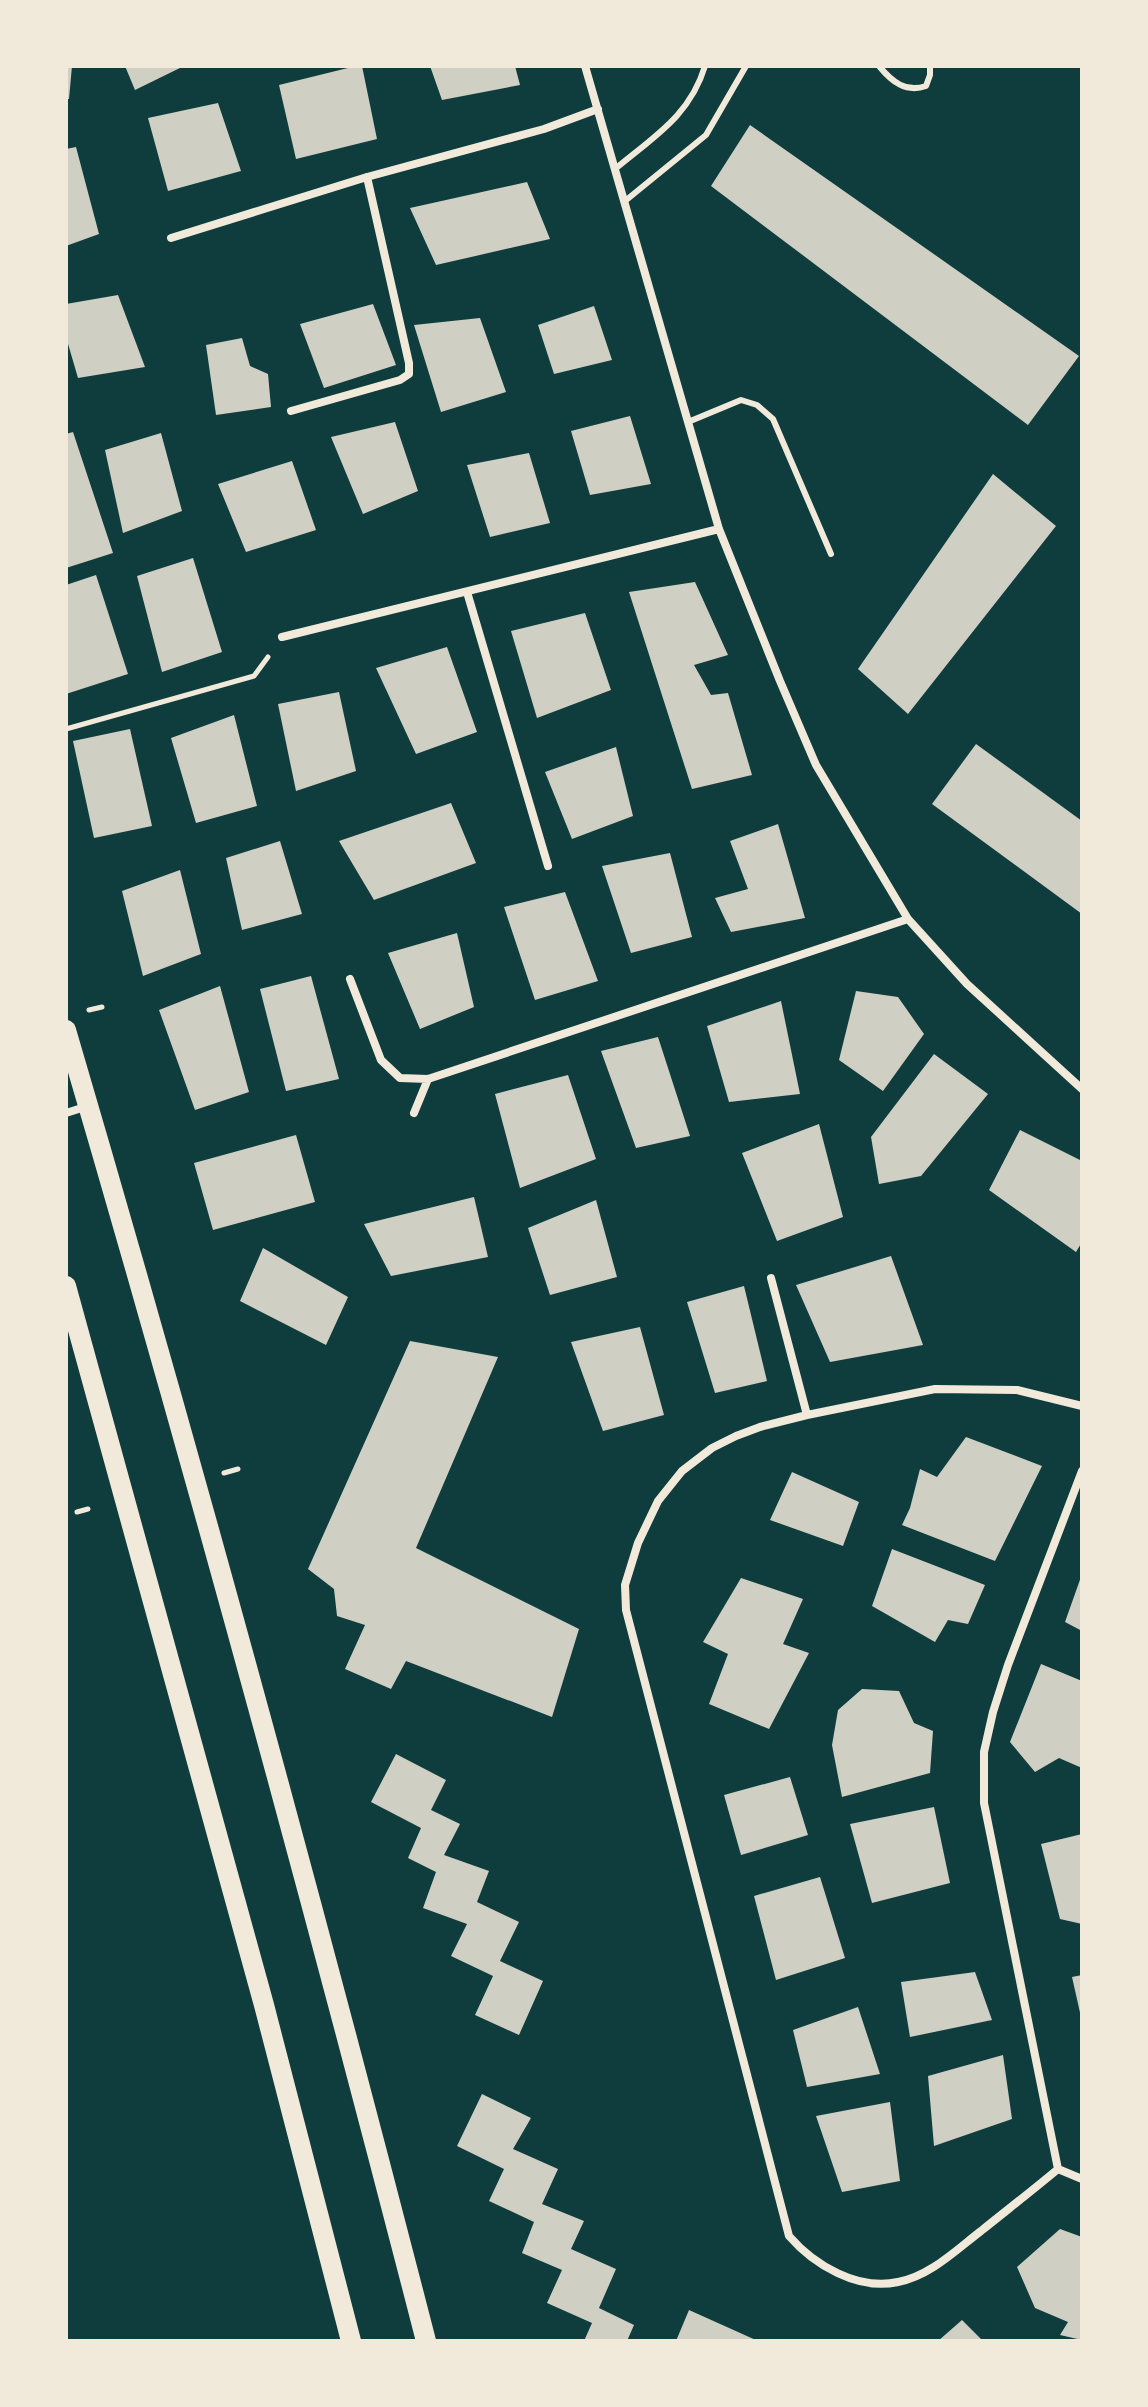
<svg xmlns="http://www.w3.org/2000/svg" width="1148" height="2407" font-family="Barlow,sans-serif">
	<rect width="100%" height="100%" fill="#0f3d3e"/>
	<path fill="#cfcfc3" d="M66,66H72L69,99H66Z
		M125,66H184L135,90Z
		M356,66H362L377,139L296,159L279,85Z
		M430,66H515L520,85L442,100Z
		M218,103L241,171L168,191L148,118Z
		M750,125L1079,356L1028,425L711,186Z
		M76,147L99,234L66,246V149Z
		M527,182L550,239L436,265L410,208Z
		M118,295L145,367L78,378L66,337V304Z
		M373,304L396,365L324,388L300,324Z
		M594,306L612,360L554,374L538,325Z
		M480,318L506,392L441,412L414,325Z
		M242,338L250,366L268,374L271,407L216,415L206,345Z
		M630,416L651,484L590,495L571,431Z
		M395,422L418,491L363,514L331,437Z
		M73,432L113,553L66,568V434Z
		M161,433L182,511L123,533L105,450Z
		M529,453L550,523L490,537L467,465Z
		M292,461L316,530L246,552L218,484Z
		M993,474L1056,526L908,714L858,669Z
		M193,558L222,652L162,672L137,576Z
		M96,575L128,674L66,694V585Z
		M695,582L728,655L694,665L711,695L728,693L752,775L692,789L629,592Z
		M585,613L611,690L537,718L511,631Z
		M447,647L477,732L416,754L376,668Z
		M339,692L356,771L296,791L278,704Z
		M234,715L257,806L196,823L171,738Z
		M130,729L152,826L94,838L73,741Z
		M976,744L1082,821V914L932,804Z
		M616,747L633,816L572,839L545,772Z
		M451,803L476,863L374,900L339,841Z
		M778,824L805,918L731,932L715,898L748,889L730,841Z
		M280,841L302,914L242,930L226,858Z
		M670,853L692,937L631,953L602,866Z
		M180,870L201,954L143,976L122,891Z
		M565,892L598,981L535,1000L504,907Z
		M457,933L474,1007L420,1029L388,953Z
		M311,976L339,1079L286,1091L260,989Z
		M220,986L249,1092L195,1110L159,1010Z
		M856,991L898,997L924,1034L883,1091L839,1060Z
		M781,1001L800,1094L729,1102L707,1026Z
		M658,1037L690,1136L636,1148L601,1051Z
		M934,1054L988,1094L921,1176L879,1184L871,1137Z
		M568,1075L596,1159L520,1188L495,1094Z
		M819,1124L843,1217L777,1241L742,1153Z
		M1020,1130L1082,1161V1242L1076,1252L989,1190Z
		M296,1135L315,1202L213,1230L194,1163Z
		M474,1197L488,1257L391,1276L364,1224Z
		M596,1200L617,1277L550,1295L528,1228Z
		M263,1248L348,1297L326,1345L240,1301Z
		M891,1256L923,1345L830,1362L796,1285Z
		M744,1286L767,1381L715,1393L687,1302Z
		M640,1327L664,1415L603,1431L571,1342Z
		M410,1341L498,1357L416,1548L579,1629L552,1717L406,1661L391,1689L345,1669L365,1625L337,1616L334,1589L308,1569Z
		M966,1437L1042,1466L995,1561L902,1525L910,1508L920,1469L937,1477Z
		M792,1472L859,1502L843,1546L770,1520Z
		M892,1549L985,1585L968,1624L948,1620L935,1642L872,1606Z
		M1082,1574V1631L1065,1622Z
		M741,1578L803,1599L783,1644L809,1653L769,1729L709,1704L728,1654L703,1642Z
		M1041,1664L1082,1681V1768L1059,1758L1035,1772L1010,1742Z
		M862,1689L899,1691L914,1723L933,1731L930,1773L842,1797L832,1745L838,1710Z
		M396,1754L446,1780L431,1810L460,1824L444,1855L489,1871L477,1902L519,1922L500,1961L543,1981L519,2035L475,2015L493,1976L451,1956L467,1924L423,1908L436,1872L408,1858L421,1828L371,1802Z
		M790,1777L808,1835L741,1855L724,1795Z
		M934,1807L950,1883L872,1903L850,1824Z
		M1082,1834V1924L1060,1919L1041,1844Z
		M820,1877L845,1958L776,1980L754,1896Z
		M975,1972L992,2020L910,2037L901,1982Z
		M1082,1975V2017H1081L1072,1977Z
		M858,2007L880,2074L807,2087L793,2030Z
		M1003,2055L1012,2119L934,2146L928,2076Z
		M482,2094L531,2118L513,2149L558,2169L542,2204L584,2221L571,2249L616,2269L599,2308L634,2325L627,2341H584L592,2323L547,2303L562,2270L522,2253L534,2222L489,2201L504,2169L457,2146Z
		M890,2102L900,2181L842,2192L816,2116Z
		M1060,2229L1082,2237V2340L1060,2335L1068,2322L1035,2308L1017,2267Z
		M689,2310L758,2341H676Z
		M962,2320L983,2341H938Z"/>
	<g fill="none" stroke-linecap="round" stroke-linejoin="round">
		<path stroke="#f1e9da" stroke-width="5" d="M66,729L254,676L268,657
			M89,1010L102,1007
			M224,1473L238,1469
			M77,1512L88,1509"/>
		<path stroke="#f1e9da" stroke-width="6" d="M879,66C892,82 906,93 926,86L930,75V66
			M615,169C653,137 690,116 705,66
			M625,201L706,135L746,66
			M688,422L741,400L757,405L773,419L831,554"/>
		<path stroke="#f1e9da" stroke-width="8" d="M585,66L719,529L780,681L816,765L908,919L967,984L1082,1089
			M171,238L367,177L544,129L598,109
			M291,411L400,380L409,374V363L367,177
			M467,592L548,866
			M282,637L719,529
			M350,979L381,1060L400,1078L428,1079L908,919
			M66,1113L88,1106
			M414,1113L428,1079
			M771,1278L807,1415
			M1082,1471L1008,1665L993,1712L984,1752V1803L1058,2169L1082,2179
			M1058,2169C1033,2190 1007,2210 981,2231C956,2250 930,2276 898,2282C858,2291 814,2265 789,2236L626,1610L625,1585L638,1543L658,1501L682,1471L712,1448L736,1436L760,1427L807,1415L935,1389L1017,1390L1082,1406"/>
		<path stroke="#f1e9da" stroke-width="20" d="M66,1030C194,1465 313,1902 426,2341
			M66,1286L264,2005L351,2341"/>
	</g>
	<rect width="1148" height="2407" fill="none" stroke="#f1e9da" stroke-width="136"/>
</svg>
